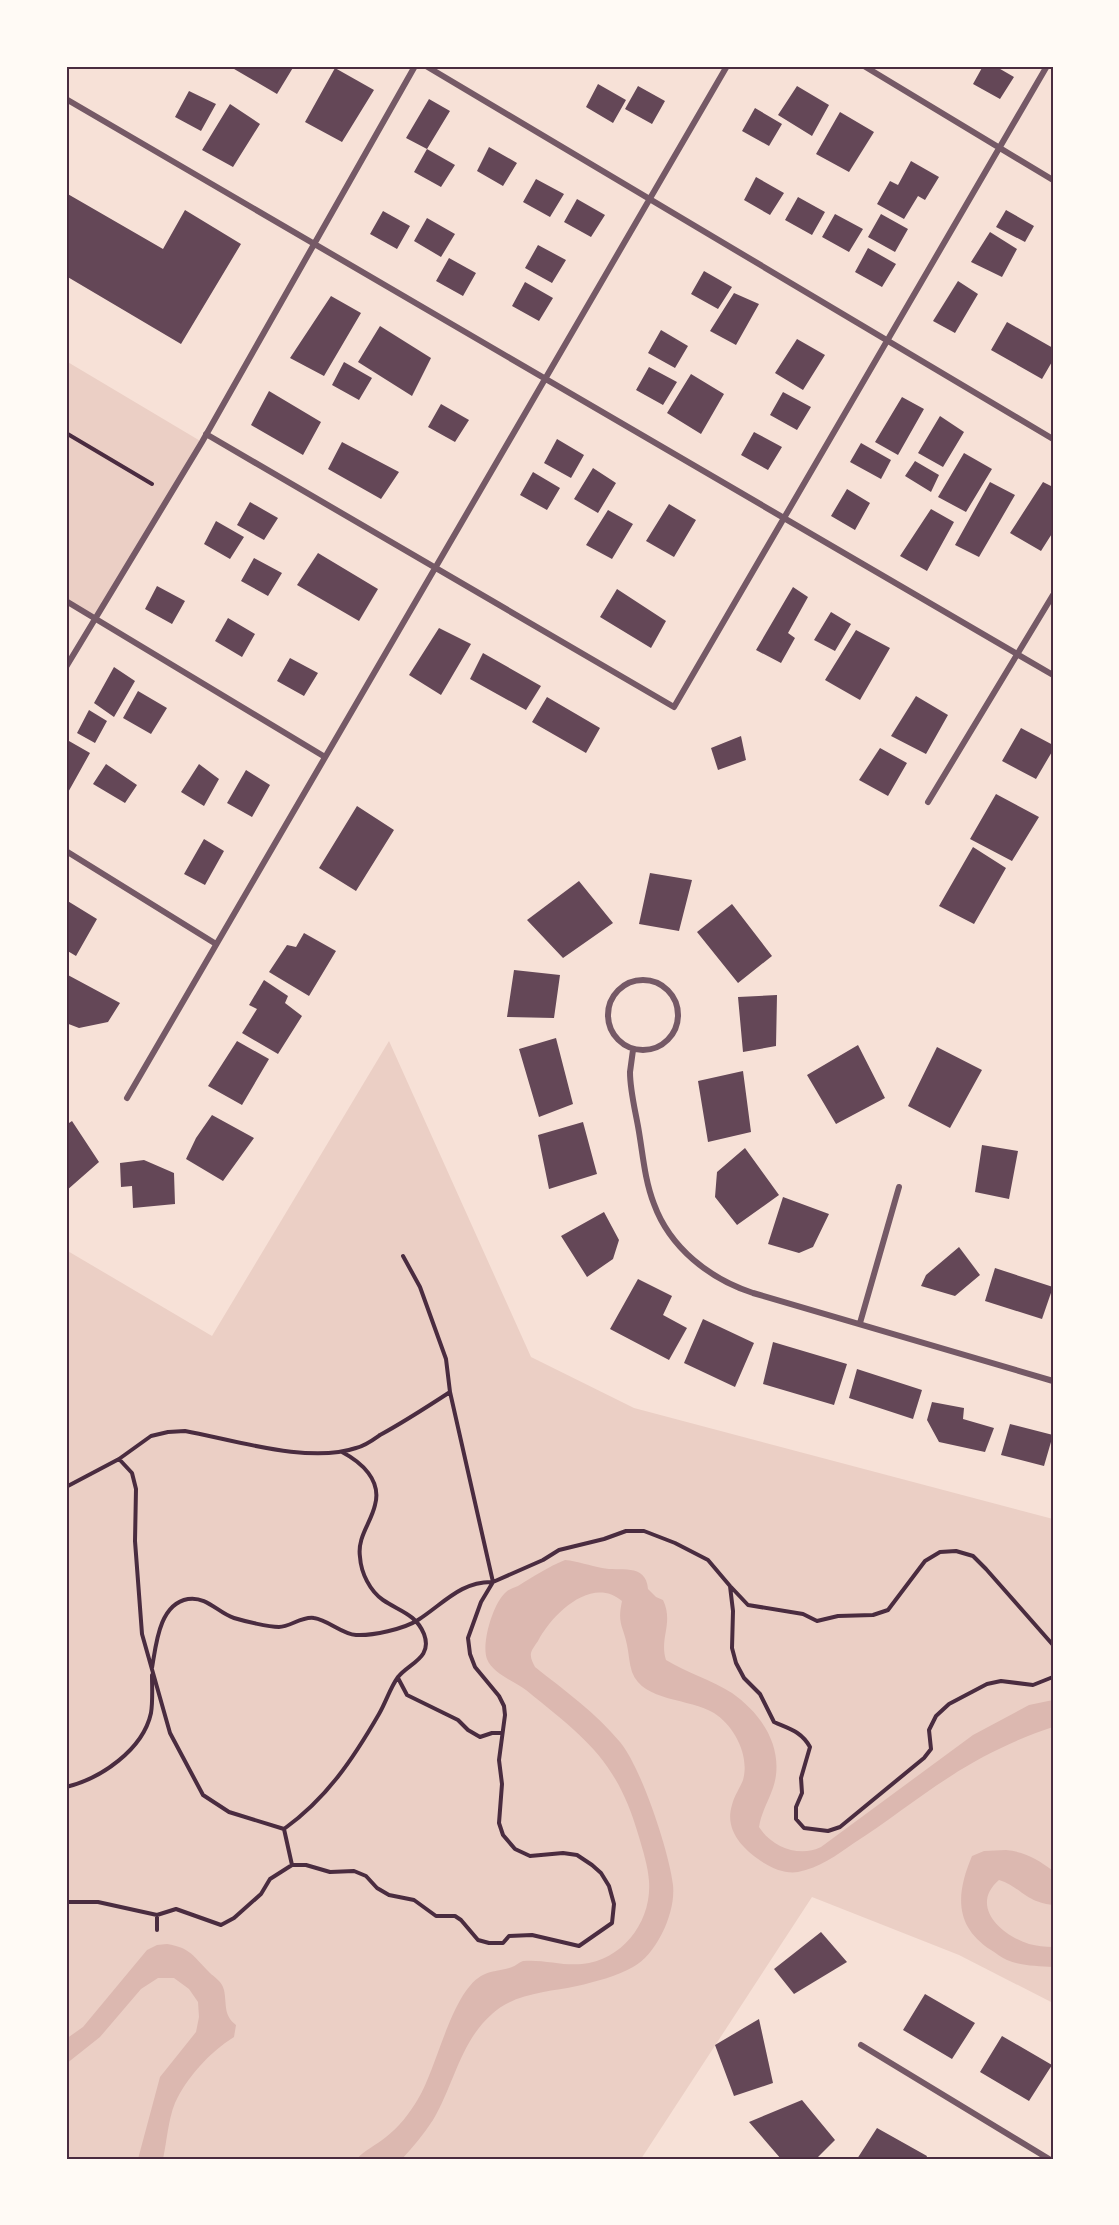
<svg xmlns="http://www.w3.org/2000/svg" width="1119" height="2225" font-family="Cabin,sans-serif">
	<rect width="100%" height="100%" fill="#f7e1d7"/>
	<path fill="#ebcfc5" d="M66,361L202,442L95,618L66,601Z
		M389,1041L531,1357L634,1408L1053,1519V2003L959,1955L812,1897L641,2159H66V1250L212,1336Z"/>
	<path fill="#dcb8b0" d="M565,1560C578,1561 590,1566 602,1568C619,1572 646,1562 648,1589L656,1597L663,1600C674,1623 659,1638 666,1660C687,1673 712,1680 732,1693C759,1712 780,1741 776,1775C774,1793 762,1808 759,1827C772,1847 799,1858 821,1847L973,1735L1029,1705L1053,1700V1727C1021,1737 979,1757 951,1776C918,1797 887,1822 854,1843C837,1855 819,1868 798,1872C787,1874 773,1869 764,1863C743,1850 724,1830 732,1805C734,1796 740,1788 743,1780C750,1755 734,1726 714,1713C690,1698 643,1702 632,1672C629,1663 629,1654 627,1645C623,1625 617,1624 622,1601C592,1575 552,1614 538,1641C536,1644 532,1649 531,1653C530,1658 533,1663 535,1667C564,1690 596,1713 620,1742C641,1767 669,1851 673,1885C676,1912 657,1954 633,1967C617,1976 595,1982 577,1986C549,1992 514,1993 492,2014C460,2042 454,2085 433,2120C424,2134 413,2147 402,2159H357C364,2150 377,2145 386,2137C398,2128 410,2113 418,2099C437,2068 451,1994 481,1976C491,1970 502,1971 512,1967C516,1966 519,1962 523,1961C542,1959 563,1966 582,1964C623,1960 652,1921 649,1881C648,1866 643,1851 639,1837C617,1760 585,1738 526,1690C514,1681 493,1674 487,1659C481,1644 493,1603 506,1592C509,1589 514,1588 518,1586C534,1576 548,1567 565,1560Z
		M1006,1850C1025,1852 1038,1859 1053,1871V1905C1025,1902 1021,1887 999,1880C969,1906 1001,1935 1029,1944C1037,1946 1045,1947 1053,1947V1967C1038,1966 1021,1966 1007,1960C1002,1958 996,1953 991,1950C954,1926 956,1894 972,1856L984,1851Z
		M167,1944C191,1948 193,1956 209,1972C215,1978 222,1981 224,1990C227,2004 223,2015 236,2025L234,2037C210,2052 187,2077 175,2103C168,2120 167,2141 163,2159H138L160,2077L196,2032L199,2017L198,2002L189,1989L174,1978H158L141,1989L100,2037L66,2064V2039L83,2027L147,1950L157,1945Z"/>
	<path fill="#644757" d="M229,66H294L277,94Z
		M983,66H995L1014,77L1000,99L973,84Z
		M335,68L374,90L342,142L305,122Z
		M598,84L626,100L613,123L586,107Z
		M638,86L665,101L652,124L625,109Z
		M797,86L829,105L812,136L778,115Z
		M189,91L216,104L201,131L175,117Z
		M429,99L450,111L427,149L406,138Z
		M230,104L260,124L233,167L202,150Z
		M755,108L782,124L769,146L742,131Z
		M840,112L874,132L849,172L816,154Z
		M489,147L517,163L503,186L477,171Z
		M427,149L455,165L441,187L414,172Z
		M911,161L939,177L925,200L918,196L904,219L877,204L890,181L898,185Z
		M756,177L784,193L770,215L744,200Z
		M536,179L564,194L550,217L523,202Z
		M66,193L163,249L185,210L241,244L181,344L66,276Z
		M798,197L825,212L812,235L785,220Z
		M577,199L605,215L591,237L564,222Z
		M1006,210L1034,226L1025,242L996,227Z
		M383,211L410,226L397,249L370,234Z
		M835,214L863,229L849,252L822,237Z
		M881,214L908,229L895,252L868,237Z
		M427,218L455,234L441,257L414,241Z
		M990,232L1017,249L1002,277L971,262Z
		M538,245L566,260L552,283L525,268Z
		M868,248L896,264L882,287L855,272Z
		M449,258L476,273L463,296L436,281Z
		M704,271L732,287L718,309L691,294Z
		M958,281L978,294L955,333L933,321Z
		M525,282L553,298L539,321L512,306Z
		M734,293L759,304L736,345L710,331Z
		M331,296L361,313L324,376L290,358Z
		M1007,322L1053,348V360L1042,379L991,350Z
		M380,326L431,358L412,396L358,362Z
		M661,330L688,346L675,368L648,353Z
		M797,339L825,355L803,390L775,373Z
		M344,362L372,378L359,400L332,385Z
		M649,367L677,382L663,405L636,390Z
		M691,374L724,394L701,434L667,413Z
		M269,391L321,422L303,455L251,425Z
		M783,392L811,407L797,430L770,415Z
		M902,397L924,409L898,455L875,442Z
		M441,404L469,420L455,442L428,427Z
		M940,416L964,432L943,467L918,453Z
		M754,432L782,447L768,470L741,455Z
		M557,439L584,455L571,478L544,463Z
		M342,442L399,472L381,499L328,469Z
		M861,443L891,460L881,479L850,462Z
		M964,453L992,469L966,512L938,497Z
		M915,461L939,475L931,492L905,476Z
		M593,468L616,483L598,513L574,499Z
		M533,472L560,488L547,510L520,495Z
		M990,482L1015,495L979,557L955,545Z
		M1043,482L1053,487V532L1041,551L1010,533Z
		M847,489L870,503L855,530L831,516Z
		M250,502L278,518L264,540L237,525Z
		M669,504L696,520L674,557L646,541Z
		M931,509L954,522L927,571L900,556Z
		M608,510L633,524L612,559L586,545Z
		M216,521L244,537L230,559L204,544Z
		M318,553L378,589L359,621L297,585Z
		M254,558L282,573L268,596L241,581Z
		M157,586L185,601L172,624L145,609Z
		M793,587L808,597L788,633L795,638L781,663L756,650Z
		M617,589L666,621L651,648L600,617Z
		M831,612L851,624L835,651L814,640Z
		M228,618L255,634L242,657L215,641Z
		M439,628L471,644L441,695L409,675Z
		M856,630L890,648L860,700L825,680Z
		M483,653L541,686L526,710L470,679Z
		M290,658L318,673L304,696L277,681Z
		M114,667L135,681L114,717L94,703Z
		M138,691L167,708L151,734L123,718Z
		M916,696L948,715L926,754L891,736Z
		M547,697L600,728L586,753L532,722Z
		M89,710L107,721L95,743L77,733Z
		M1021,728L1053,745V750L1036,779L1002,761Z
		M741,736L746,760L718,770L711,748Z
		M69,741L90,753L66,796V745Z
		M880,748L907,763L888,796L859,780Z
		M106,764L137,785L125,803L93,784Z
		M199,764L219,779L204,806L181,792Z
		M246,770L270,785L252,817L227,803Z
		M996,794L1039,817L1012,861L970,839Z
		M357,806L394,830L356,891L319,868Z
		M204,839L224,851L205,885L184,874Z
		M973,847L1006,868L974,924L939,906Z
		M650,873L692,880L679,931L639,924Z
		M579,881L613,923L563,958L527,920Z
		M66,900L97,919L76,956L66,950Z
		M732,904L772,956L738,983L697,932Z
		M304,933L336,951L309,996L269,972L287,945L296,947Z
		M514,970L560,975L554,1018L507,1017Z
		M66,974L120,1003L108,1022L79,1028L66,1023Z
		M264,980L288,996L285,1003L302,1016L278,1054L242,1033L257,1009L249,1005Z
		M777,995L776,1046L743,1052L738,997Z
		M556,1038L573,1104L539,1117L519,1049Z
		M237,1041L269,1059L242,1105L208,1086Z
		M858,1045L885,1098L836,1124L807,1075Z
		M937,1047L982,1070L950,1128L908,1106Z
		M743,1071L751,1132L708,1142L698,1081Z
		M212,1115L254,1138L223,1181L186,1159L196,1138Z
		M72,1121L99,1162L66,1191V1125Z
		M583,1122L597,1174L549,1189L538,1135Z
		M982,1145L1018,1151L1009,1199L975,1192Z
		M745,1148L779,1195L737,1225L715,1197L717,1172Z
		M144,1160L174,1173L175,1204L133,1208L132,1186L121,1187L120,1163Z
		M783,1197L829,1214L813,1247L799,1253L768,1244Z
		M604,1212L619,1240L613,1259L587,1277L561,1236Z
		M959,1247L980,1275L955,1296L921,1286L926,1275Z
		M995,1268L1053,1287L1042,1319L985,1301Z
		M638,1279L672,1296L663,1315L687,1328L669,1360L610,1329Z
		M703,1319L754,1343L735,1387L684,1363Z
		M773,1342L847,1364L834,1405L763,1384Z
		M857,1369L922,1390L913,1419L849,1398Z
		M932,1402L964,1408L963,1419L994,1428L985,1452L939,1442L927,1420Z
		M1010,1424L1053,1435L1044,1466L1001,1455Z
		M821,1932L847,1962L794,1994L774,1969Z
		M925,1994L975,2023L952,2059L903,2030Z
		M759,2019L773,2083L734,2096L715,2045Z
		M1002,2036L1052,2065L1029,2101L980,2072Z
		M802,2100L835,2140L816,2159H781L749,2122Z
		M877,2128L927,2156L926,2159H857Z"/>
	<g fill="none" stroke-linecap="round" stroke-linejoin="round">
		<path stroke="#4a2c40" stroke-width="4" d="M66,433L152,484
			M119,1459L132,1473L136,1489L135,1541L142,1634L170,1733L203,1795L229,1812L284,1829C327,1798 353,1759 379,1714C386,1702 390,1688 398,1677C409,1663 433,1658 424,1634C416,1614 399,1611 383,1600C370,1591 361,1573 360,1557C357,1537 371,1523 375,1505C382,1480 361,1462 342,1452
			M66,1487L119,1459L151,1436L168,1432L185,1431C234,1440 309,1464 356,1448C365,1446 373,1440 380,1435C404,1422 427,1407 450,1392
			M731,1587L748,1605L803,1614L817,1621L838,1616L873,1615L888,1610L925,1561L940,1552L956,1551L973,1556L986,1569L1053,1645
			M152,1668C156,1645 159,1604 188,1599C207,1596 218,1613 234,1618C244,1621 268,1627 279,1627C290,1627 302,1616 314,1618C328,1620 342,1634 356,1635C372,1636 404,1629 418,1620C443,1604 461,1581 493,1582L450,1392L446,1359L420,1287L403,1256
			M398,1678L407,1695L458,1720L468,1730L480,1737L492,1733H502
			M66,1787C100,1779 143,1750 151,1713C153,1701 152,1687 152,1675
			M284,1829L292,1865
			M66,1902H98L157,1915L176,1909L221,1925L234,1918L261,1894L270,1879L292,1865H306L330,1872L354,1871L366,1876L377,1888L389,1895L414,1900L436,1916H455L461,1920L478,1940L489,1943H503L509,1936L532,1935L579,1946L612,1923L614,1904L609,1886L601,1873L592,1865L577,1855L563,1853L530,1856L515,1849L503,1835L499,1823L502,1784L499,1760L505,1715L504,1706L499,1696L475,1667L470,1654L468,1638L481,1602L493,1582L543,1560L559,1550L604,1539L626,1531H644L675,1543L708,1560L730,1586L733,1611L732,1648L736,1663L744,1678L760,1694L774,1722C789,1729 801,1731 810,1747L801,1778L802,1793L796,1807V1819L804,1828L828,1831L840,1827L924,1758L931,1749L929,1730L936,1716L949,1704L987,1684L1001,1681L1033,1685L1053,1677
			M157,1915V1930"/>
		<path stroke="#755966" stroke-width="6" d="M426,66L1053,439
			M864,66L1053,180
			M66,99L1053,675
			M206,434L674,707L1047,66
			M66,601L325,757
			M66,667L202,442L415,66
			M928,802L1053,595
			M66,851L216,944
			M608 1015a35 35 0 1 1 70 0a35 35 0 1 1-70 0Z
			M633,1050C632,1057 631,1065 630,1072C630,1092 636,1113 639,1132C643,1156 645,1181 654,1204C670,1248 710,1279 753,1293L1053,1381
			M127,1098L727,66
			M860,1323L899,1187
			M861,2045L1049,2159"/>
	</g>
	<rect width="1119" height="2225" fill="none" stroke="#fffaf5" stroke-width="135"/>
	<rect x="68" y="68" width="984" height="2090" fill="none" stroke="#4a2c40" stroke-width="2"/>
</svg>
